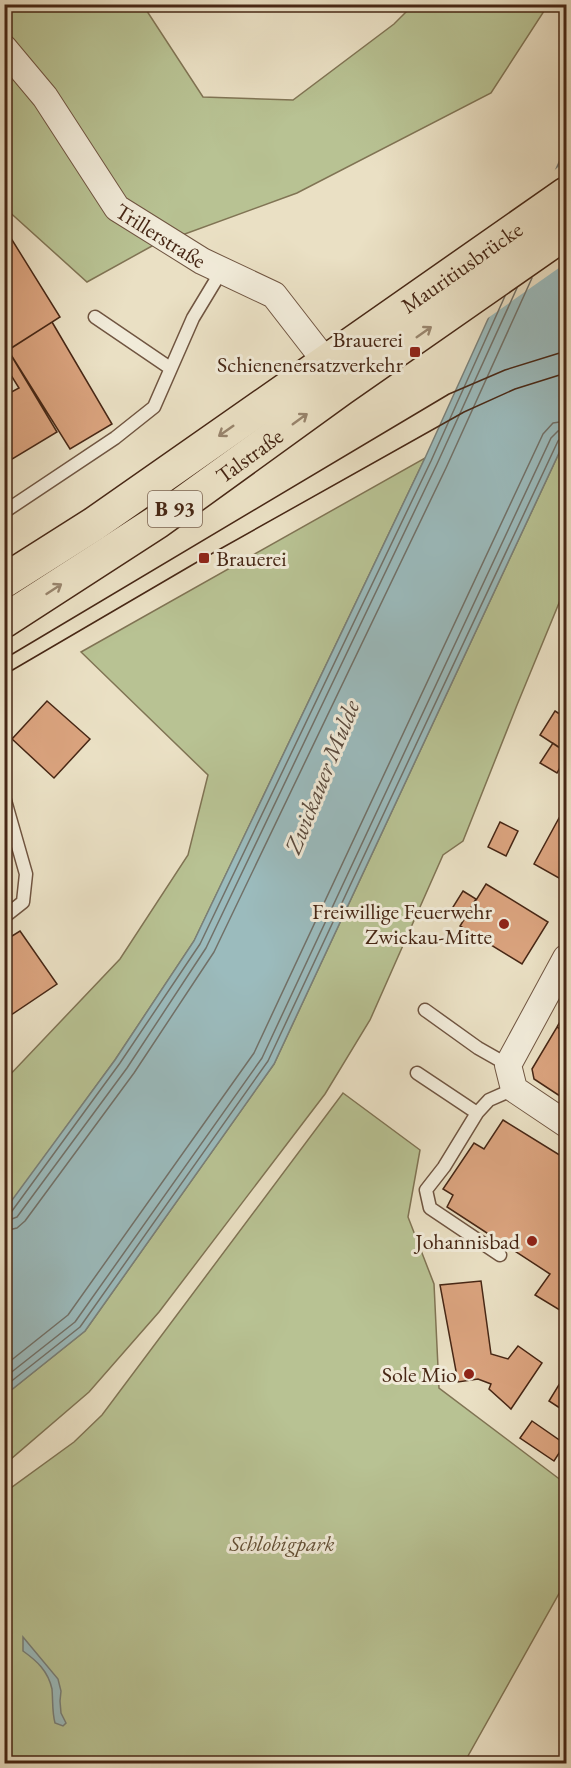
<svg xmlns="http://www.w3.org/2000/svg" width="571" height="1768" font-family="'EB Garamond',serif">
	<rect width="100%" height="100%" fill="#eae0c4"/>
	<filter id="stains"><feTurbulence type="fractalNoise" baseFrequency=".00333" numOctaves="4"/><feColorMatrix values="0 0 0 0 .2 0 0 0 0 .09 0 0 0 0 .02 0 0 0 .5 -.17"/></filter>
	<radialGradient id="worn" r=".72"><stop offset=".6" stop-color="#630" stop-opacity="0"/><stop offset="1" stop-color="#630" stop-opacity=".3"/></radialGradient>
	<path fill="#b8c293" stroke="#807454" stroke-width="1.5" d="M5,5H143L203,97L293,100L394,24L413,5H556L544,11L491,93L297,193L152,246L87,282L5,208Z
		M566,438V586L517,705L463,841L443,855L370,1020L325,1094L159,1312L89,1392L5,1464V1395L85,1331L274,1064Z
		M425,458L194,941L115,1060L5,1211V1080L120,959L188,855L208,775L81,652Z
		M343,1093L420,1150L408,1217L434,1284L439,1388L566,1484V1581L464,1763H5L4,1493L74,1442L102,1415Z"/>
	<path fill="#9bbbbd" stroke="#79807a" stroke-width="1.5" d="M566,147V438L274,1064L85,1331L5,1395L4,1211L115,1060L194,941L425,458Z
		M23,1637L58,1679L61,1691L60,1701L61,1713L66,1723L63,1726L55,1723C52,1712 53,1701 52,1689C48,1671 37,1661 23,1651Z"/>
	<path fill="#eae0c4" d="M566,161V263L485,320L552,172Z"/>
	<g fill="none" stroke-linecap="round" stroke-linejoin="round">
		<path stroke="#717169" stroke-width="1.5" d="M4,1214L12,1211L120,1063L200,944L431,461L505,296
			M4,1222L17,1217L48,1175L127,1068L206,948L437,464L517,288
			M4,1231L17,1228L25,1221L134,1073L214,952L446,468L532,278
			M4,1366L68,1315L254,1053L543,434L553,423L566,421
			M4,1378L75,1322L262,1058L551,438L558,431L566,430
			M4,1387L80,1327L268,1061L558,441L561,438L566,437"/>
	</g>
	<path fill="#daa37e" stroke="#472715" stroke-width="1.5" d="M4,227L60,317L4,353Z
		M52,322L112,424L70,449L8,350Z
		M8,350L57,432L4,464V396L19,388L4,364V353Z
		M47,701L90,739L54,778L12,739Z
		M555,711L566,718V752L540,735Z
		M553,743L566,752V757L557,773L540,763Z
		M559,818L566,822V882L534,864Z
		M500,822L518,831L506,856L488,847Z
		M486,884L548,922L522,964L460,926Z
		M463,891L476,899L466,916L453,907Z
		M20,931L57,984L8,1017L4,1012V941Z
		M566,1011V1033L557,1027Z
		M557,1027L566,1033V1100L534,1079L532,1069Z
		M503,1120L566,1159V1307L563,1312L535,1295L550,1274L447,1207L453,1195L443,1189L474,1143L484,1149Z
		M481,1281L491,1354L508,1359L518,1346L542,1363L511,1409L489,1389L491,1384L478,1379L458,1382L440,1285Z
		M560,1383L566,1387V1412L549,1401Z
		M532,1421L565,1444L554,1461L520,1438Z"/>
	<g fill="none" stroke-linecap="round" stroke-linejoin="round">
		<g stroke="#705541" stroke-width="15">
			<path id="lane" d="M95,317L170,368
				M4,512L115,438L154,407L193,318L222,270
				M4,797L26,874L23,902L4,917
				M425,1010L478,1048L508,1065
				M417,1073L477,1113
				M500,1255L430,1208L426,1190L444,1167L477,1113L489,1100L514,1089"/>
		</g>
		<g stroke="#705541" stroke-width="28">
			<g id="street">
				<path id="s1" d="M4,48L45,97L117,208L202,261L274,295L326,362"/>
				<path d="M566,958L508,1065L514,1089L566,1124"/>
			</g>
		</g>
		<g stroke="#472715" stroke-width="36">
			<g id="primary">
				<path id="s2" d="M4,581L94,524L566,194"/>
				<path id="s3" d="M4,621L157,522L341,389L566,232"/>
			</g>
		</g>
		<use href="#lane" stroke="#f1ebd9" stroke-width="12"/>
		<use href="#street" stroke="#f1ebd9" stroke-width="26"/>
		<use href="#primary" stroke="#eae0c4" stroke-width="33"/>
		<path stroke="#472715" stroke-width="1.5" d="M4,659L449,394L505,370L566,351
			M4,675L204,558L464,412L515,389L566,373"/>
	</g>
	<defs><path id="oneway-shaft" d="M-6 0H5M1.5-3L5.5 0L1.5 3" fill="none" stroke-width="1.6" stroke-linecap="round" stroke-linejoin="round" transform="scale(1.5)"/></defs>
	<g stroke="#98846c">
		<use href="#oneway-shaft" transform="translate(424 332) rotate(-35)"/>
		<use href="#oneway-shaft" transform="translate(300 419) rotate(-36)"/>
		<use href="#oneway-shaft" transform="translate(226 431) rotate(145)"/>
		<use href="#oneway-shaft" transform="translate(54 589) rotate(-33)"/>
	</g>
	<g fill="#8f2418" stroke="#f1ebd9" stroke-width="2">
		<rect x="409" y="346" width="12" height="12" rx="3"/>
		<rect x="198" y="552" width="12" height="12" rx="3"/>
		<circle cx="504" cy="924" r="6"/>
		<circle cx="532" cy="1241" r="6"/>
		<circle cx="469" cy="1374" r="6"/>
	</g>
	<g text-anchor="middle" stroke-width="6" stroke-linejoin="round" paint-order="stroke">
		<rect fill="#f1ebd9" stroke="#7a6250" stroke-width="1.5" x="148" y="491" width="54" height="36" rx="4.5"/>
		<g font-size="21" font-weight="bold" fill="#472715">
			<text x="175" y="516">B 93</text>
		</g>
		<g font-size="22" fill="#472715" stroke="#f1ebd9">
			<text dy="8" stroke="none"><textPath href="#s1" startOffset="248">Trillerstraße</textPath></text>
			<text dy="8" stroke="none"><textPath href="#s2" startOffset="555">Mauritiusbrücke</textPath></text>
			<text dy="8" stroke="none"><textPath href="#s3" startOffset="296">Talstraße</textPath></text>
		</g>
		<g font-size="22" fill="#472715" stroke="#f1ebd9" text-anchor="end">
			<text x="403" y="347">Brauerei<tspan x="403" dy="25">Schienenersatzverkehr</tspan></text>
			<text x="216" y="566" text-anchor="start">Brauerei</text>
			<text x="492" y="919">Freiwillige Feuerwehr<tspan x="492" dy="25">Zwickau-Mitte</tspan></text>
			<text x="520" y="1249">Johannisbad</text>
			<text x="457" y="1382">Sole Mio</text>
		</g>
		<g font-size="22" font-style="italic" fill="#634e34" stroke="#f1ebd9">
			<text x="282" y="1551">Schlobigpark</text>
		</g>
		<g font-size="24" font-style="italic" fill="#5c4c3f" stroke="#f1ebd9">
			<text transform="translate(322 777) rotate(-68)" y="8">Zwickauer Mulde</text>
		</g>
	</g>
	<rect width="571" height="1768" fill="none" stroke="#eae0c4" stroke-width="24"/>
	<rect x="6" y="6" width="559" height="1756" fill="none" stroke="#472715" stroke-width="3"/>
	<rect x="12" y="12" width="547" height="1744" fill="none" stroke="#472715" stroke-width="1.5"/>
	<rect width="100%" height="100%" filter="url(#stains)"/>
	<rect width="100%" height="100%" fill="url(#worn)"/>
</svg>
